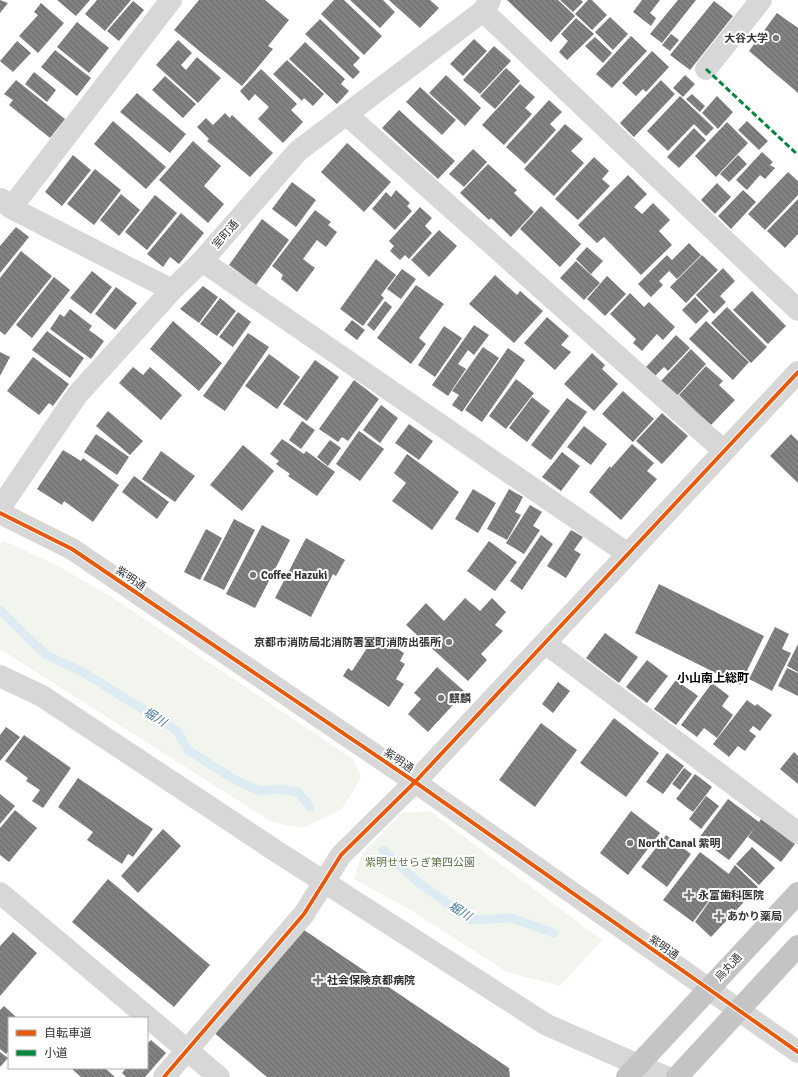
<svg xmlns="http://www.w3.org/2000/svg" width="798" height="1077" font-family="Signika,'Noto Sans JP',sans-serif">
	<defs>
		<pattern id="building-back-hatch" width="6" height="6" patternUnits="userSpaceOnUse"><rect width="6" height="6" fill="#818181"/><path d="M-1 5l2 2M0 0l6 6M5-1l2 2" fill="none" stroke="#6a6a6a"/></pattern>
	</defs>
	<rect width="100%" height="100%" fill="#fff"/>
	<path fill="#f1f5ed" d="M2,542L9,543L62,568L116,600L354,760L361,778L341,810L302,828L272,822L0,649V545Z
		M430,811L602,940L560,986L507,972L409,909L354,879L362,854L402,813Z"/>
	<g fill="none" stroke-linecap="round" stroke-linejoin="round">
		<path stroke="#ddebf3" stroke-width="9" d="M0,610L46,655L83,672L177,731L188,750L235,780L260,791L280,789L298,792L310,807
			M383,850L418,882L471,920L511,918L554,933"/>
	</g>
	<path fill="url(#building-back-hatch)" d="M0,0L8,3L0,13Z
		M57,0H90L76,16Z
		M97,0H131L105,31L85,14Z
		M199,0H265L289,20L268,46L273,49L242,86L174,30Z
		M334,0H344L382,36L364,55L321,14Z
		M350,0H383L395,12L380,28Z
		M389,0H430L439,8L420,28Z
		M507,0H558L575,16L551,42Z
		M560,0H581L583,2L573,12Z
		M588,0H592L607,15L592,30L575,14Z
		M642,0H660L650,13L656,18L651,26L633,12Z
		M678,0H696L662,43L650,34Z
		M133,1L144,10L119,41L107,31Z
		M714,1L733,16L690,70L670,55Z
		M41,3L64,23L38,53L19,36L38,15L34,12Z
		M777,13L798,28V93L749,51Z
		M610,17L628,34L613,50L595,32Z
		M576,18L594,34L567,60L559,52L568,41L561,34Z
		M320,19L360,58L353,65L360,72L353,79L305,34Z
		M77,22L109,48L89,73L57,47Z
		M671,34L679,40L670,51L662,45Z
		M631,36L647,51L612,88L596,74Z
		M595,37L612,53L603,63L585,46Z
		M474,39L487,51L463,76L450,64Z
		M178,40L192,53L181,65L186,70L197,57L221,78L198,103L156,65Z
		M17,41L31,53L13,72L0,61Z
		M305,42L345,79L341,84L349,91L337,104L289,59Z
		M494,46L511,61L480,94L463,80Z
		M55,50L91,78L77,96L41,67Z
		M652,51L669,67L646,92L643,89L636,96L622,83Z
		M287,60L324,94L313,106L304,98L302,101L273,74Z
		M506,68L520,81L495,109L480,96Z
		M261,69L297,104L291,110L303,122L283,143L258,119L269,107L255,94L249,101L240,91Z
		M34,72L56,90L47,102L25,84Z
		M446,75L481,108L465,126L429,93Z
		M685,75L695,84L683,97L673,88Z
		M165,76L196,104L183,118L152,90Z
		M16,80L65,119L50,138L9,105L13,100L4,94Z
		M661,80L675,94L634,137L620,123Z
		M520,84L535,97L525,108L532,114L504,145L482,125Z
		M420,87L456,120L442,135L406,102Z
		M137,93L186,134L170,153L120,112Z
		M692,94L705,106L700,112L686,99Z
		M680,96L714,128L706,136L694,124L668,151L647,131Z
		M717,96L733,112L718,129L702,113Z
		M549,100L562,112L550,124L556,130L525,164L506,147Z
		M399,110L455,161L438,179L382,128Z
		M225,113L230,118L232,115L273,153L250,177L207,141L209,139L197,127L206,118L213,125Z
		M113,121L166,167L146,189L94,144Z
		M747,121L768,141L759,150L738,130Z
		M727,122L748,143L716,177L695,156Z
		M565,124L583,139L571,151L584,163L554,196L524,169Z
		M694,128L706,140L679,168L667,157Z
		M193,141L221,166L204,186L224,204L208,223L159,180Z
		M347,143L391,182L364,212L321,172Z
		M473,149L487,162L464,187L449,174Z
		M762,152L773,162L770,165L775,168L765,179L760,175L747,190L736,180Z
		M73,155L91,170L62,206L45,192Z
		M738,155L747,164L729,182L720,174Z
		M594,157L609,171L602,179L610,186L578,220L555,199Z
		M488,164L517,190L514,193L534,212L511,237L491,218L489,220L460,193Z
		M95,169L121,190L94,225L67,204Z
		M788,172L798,181V195L765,230L748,214Z
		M628,175L647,194L634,207L642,214L653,203L670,220L659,231L672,245L641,275L604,237L597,243L578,225Z
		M292,182L316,200L296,227L272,209Z
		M717,183L731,197L715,214L701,200Z
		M396,190L410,203L407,206L412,211L395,230L372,209L386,192L391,197Z
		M743,190L756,202L731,229L718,216Z
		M121,194L140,210L119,236L100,220Z
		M155,195L177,213L147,250L125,232Z
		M798,199V234L785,248L767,231Z
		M541,206L581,244L560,267L520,229Z
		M420,207L432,218L425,226L432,233L409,259L405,255L400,260L390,251L394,246L389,241Z
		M315,210L331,222L328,225L337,232L326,247L317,240L303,259L315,268L297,292L281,279L283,275L272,266Z
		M181,213L204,233L179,264L170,257L163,267L147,254Z
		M262,219L289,240L256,285L229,265Z
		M16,227L29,237L0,273V246Z
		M439,230L457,246L429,277L411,260Z
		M689,243L701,255L677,279L669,271L659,281L663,285L651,297L638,284L667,255L672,260Z
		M587,247L603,261L591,274L576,259Z
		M21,251L52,276L5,335L0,331V278Z
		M702,255L718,270L686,303L670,287Z
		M376,259L396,275L381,295L384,298L363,326L340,309Z
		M576,261L600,283L584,300L560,278Z
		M723,268L735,281L720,296L726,302L714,314L696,295Z
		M402,269L416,279L401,299L387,289Z
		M92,271L112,287L91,314L70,298Z
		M495,275L517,295L520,291L543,311L514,343L469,304Z
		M607,276L626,294L605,316L587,299Z
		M54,277L70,290L32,338L16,325Z
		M416,285L444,304L419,338L426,344L411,364L377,338Z
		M203,286L218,297L199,323L180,309Z
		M116,287L137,303L115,330L95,314Z
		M752,291L786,326L768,344L733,310Z
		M630,293L644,307L649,302L675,327L663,340L657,334L642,351L633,343L636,339L610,314Z
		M695,297L709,311L696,324L682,310Z
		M220,298L236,311L217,336L200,324Z
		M385,301L392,307L374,331L367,325Z
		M727,307L767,347L751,363L711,323Z
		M70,309L92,326L89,330L104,341L91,359L50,329L60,314L64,317Z
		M238,312L251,322L233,347L219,337Z
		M547,317L569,336L561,345L571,352L555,370L524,343Z
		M352,320L365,330L357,340L344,330Z
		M173,321L222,363L199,391L150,349Z
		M706,321L749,362L733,380L689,339Z
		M474,325L489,335L474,355L468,350L458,364L466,369L448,396L432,385Z
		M444,326L462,338L435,377L418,365Z
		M47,331L84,358L70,378L32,350Z
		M248,333L269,347L225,411L203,396Z
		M676,335L690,348L668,371L664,367L655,376L646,367Z
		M483,347L499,358L462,412L452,405L459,395L452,391Z
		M508,348L525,360L482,422L465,410Z
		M691,349L706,364L677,396L661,381Z
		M0,352L10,357L0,376Z
		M592,353L605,365L602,369L618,384L594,411L564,384Z
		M269,354L300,377L277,409L245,386Z
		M33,357L69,384L53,406L49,403L39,415L7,391Z
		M315,360L339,377L307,421L283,404Z
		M706,366L723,381L719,385L735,400L710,426L679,395Z
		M133,367L143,375L150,367L182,395L161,420L119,383Z
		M516,379L534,393L506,429L489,416Z
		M354,380L379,399L348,441L342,437L338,442L319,429Z
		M623,391L654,419L633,442L602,414Z
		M532,397L550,411L527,442L509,428Z
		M567,398L587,412L551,460L531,445Z
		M381,405L398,418L380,443L363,430Z
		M108,411L143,441L130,455L96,426Z
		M662,413L688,436L662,464L636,441Z
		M302,421L315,430L301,449L289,440Z
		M409,424L433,441L419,460L395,443Z
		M584,426L607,444L591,465L567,447Z
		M359,431L384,449L360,481L336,464Z
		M96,434L129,457L117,475L84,452Z
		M791,434L798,441V483L770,456Z
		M282,439L304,454L306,451L335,472L317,496L288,476L290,474L276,464L279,461L270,454Z
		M330,440L341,448L328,466L317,457Z
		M632,444L654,463L647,471L657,479L621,520L589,492L610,466L611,468Z
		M243,445L274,471L242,511L210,485Z
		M63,450L81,461L83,458L119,485L93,522L64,501L62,505L37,489Z
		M161,451L195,476L175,502L142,479Z
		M562,452L580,466L561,491L542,477Z
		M407,454L459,492L432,530L392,501L406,483L394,473Z
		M134,476L169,502L157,519L122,492Z
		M473,489L496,503L478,533L455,519Z
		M509,489L523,497L515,512L521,515L507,540L487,529Z
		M530,505L542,512L533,526L540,530L524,554L506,543Z
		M234,519L255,530L224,590L203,580Z
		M262,525L290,540L255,608L226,594Z
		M206,529L222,538L200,580L184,572Z
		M571,530L583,537L574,550L581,554L566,578L547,566Z
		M541,535L553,544L522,590L510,581Z
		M306,538L345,560L336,576L333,574L311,617L275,598Z
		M489,541L517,562L495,591L467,571Z
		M659,584L764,636L740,685L635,633Z
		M465,598L480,611L492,598L506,612L495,625L503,631L481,654L487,660L468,681L406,625L426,603L444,621Z
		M775,627L789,634L782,649L791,653L772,691L749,679Z
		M605,633L638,657L619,683L586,658Z
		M371,642L382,649L387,642L404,653L400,661L405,664L396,679L404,684L389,707L343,676L348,668L352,671Z
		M798,644V672L787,666Z
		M647,660L668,676L647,703L626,687Z
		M437,667L465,692L428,732L408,714L421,699L414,693Z
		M787,668L798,673V696L778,686Z
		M676,680L698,696L676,725L654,709Z
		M558,682L570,691L553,713L542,704Z
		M712,683L729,696L722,706L733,715L717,738L704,728L697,737L681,725Z
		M747,700L755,706L757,704L772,715L760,731L753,726L749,731L756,736L745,751L738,746L729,757L713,744Z
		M614,718L659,753L626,797L580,763Z
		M541,723L577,750L535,807L499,780Z
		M6,727L20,737L0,761V735Z
		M24,735L71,768L43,808L32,801L40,790L26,781L28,778L5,761Z
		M794,752L798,756V784L780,769Z
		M667,753L684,766L663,794L646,782Z
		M684,768L692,774L680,790L672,784Z
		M695,774L712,787L693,812L676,799Z
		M78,778L153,829L133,857L128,854L122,864L87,840L93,832L58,807Z
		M0,794L15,806L0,824Z
		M706,796L719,806L701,829L689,819Z
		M728,799L759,822L761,819L795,844L781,862L748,837L756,826L729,860L699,838Z
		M15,810L37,828L9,862L0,855V828Z
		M631,811L660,833L628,875L600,853Z
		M163,829L181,846L138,893L121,876Z
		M666,835L691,854L667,887L641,867Z
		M752,847L775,868L759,885L736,864Z
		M700,852L729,874L693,922L663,900Z
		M735,865L758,887L711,937L695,922Z
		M108,879L210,965L174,1007L72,922Z
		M301,928L509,1068L510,1077H267L213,1032Z
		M13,932L37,953L0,996V946Z
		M4,1006L17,1018H9V1050L6,1054L0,1049V1010Z
		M151,1040L166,1053L145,1077H126L122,1073L126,1068H147V1044Z
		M0,1052L8,1058L0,1067Z
		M71,1068H105L115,1077H81Z"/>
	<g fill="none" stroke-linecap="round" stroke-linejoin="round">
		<path stroke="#d7d7d7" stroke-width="22" d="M483,11L798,310
			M706,69L761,0
			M346,114L724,451
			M1,199L11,208L172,290
			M11,208L171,0
			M202,261L628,554
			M0,508L77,395L172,290L202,261L298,151L483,11L490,0
			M0,513L72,549L415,782L798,1052
			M545,643L798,833
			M0,676L42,696L279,853L547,1025L666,1077
			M0,893L219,1077
			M164,1077L304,914L341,855L415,782L798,372"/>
		<path stroke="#c4c4c4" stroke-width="22" d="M627,1077L798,893
			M677,1077L798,946"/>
		<path stroke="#00873e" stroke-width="3" stroke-dasharray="6 3" stroke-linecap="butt" d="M706,69L798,155"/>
		<g stroke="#fff" stroke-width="6">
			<path id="cycleway" d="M0,513L72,549L415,782L798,1052
				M164,1077L304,914L341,855L415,782L798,372"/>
		</g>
		<use href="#cycleway" stroke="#e8590c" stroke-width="4"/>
	</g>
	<g fill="#7a7a7a" stroke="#fff" stroke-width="1.5">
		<circle cx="776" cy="38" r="4"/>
		<circle cx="253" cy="575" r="4"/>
		<circle cx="449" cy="642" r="4"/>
		<circle cx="441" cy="698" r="4"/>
		<circle cx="630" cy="843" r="4"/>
		<path d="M687 889h4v4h4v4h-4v4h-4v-4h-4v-4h4z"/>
		<path d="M717 910h4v4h4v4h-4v4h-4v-4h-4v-4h4z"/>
		<path d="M316 974h4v4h4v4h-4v4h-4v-4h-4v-4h4z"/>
	</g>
	<g text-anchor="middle" stroke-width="4" stroke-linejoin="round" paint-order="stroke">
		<g font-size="11" font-weight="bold" fill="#333" stroke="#fff" text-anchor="start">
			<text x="768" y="42" text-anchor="end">大谷大学</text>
			<text x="261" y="579">Coffee Hazuki</text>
			<text x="441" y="646" text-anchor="end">京都市消防局北消防署室町消防出張所</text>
			<text x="449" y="702">麒麟</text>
			<text x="638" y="847">North Canal 紫明</text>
			<text x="698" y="899">永富歯科医院</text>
			<text x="727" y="920">あかり薬局</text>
			<text x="327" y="984">社会保険京都病院</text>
		</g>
		<g font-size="11" fill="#333" stroke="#fff">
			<text transform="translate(225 234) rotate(-49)" y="4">室町通</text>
			<text transform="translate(131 578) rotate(34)" y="4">紫明通</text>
			<text transform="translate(399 760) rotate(34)" y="4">紫明通</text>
			<text transform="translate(664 947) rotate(35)" y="4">紫明通</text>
			<text transform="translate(728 967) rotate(-47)" y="4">烏丸通</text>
		</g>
		<g font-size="11" fill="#56703f" stroke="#fff">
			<text x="420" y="866">紫明せせらぎ第四公園</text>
		</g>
		<g font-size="12" font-weight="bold" fill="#000" stroke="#fff">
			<text x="713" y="682">小山南上総町</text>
		</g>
		<g font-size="12" font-style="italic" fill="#3f7597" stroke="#fff">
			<text transform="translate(155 717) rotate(32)" y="4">堀川</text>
			<text transform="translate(460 911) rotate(31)" y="4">堀川</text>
		</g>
	</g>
	<rect x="8" y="1017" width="140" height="52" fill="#ffffff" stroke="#adadad"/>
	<rect x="16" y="1030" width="20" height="6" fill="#e8590c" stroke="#adadad"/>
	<text x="44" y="1037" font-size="12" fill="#333333">自転車道</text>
	<rect x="16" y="1050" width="20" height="6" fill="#00873e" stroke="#adadad"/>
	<text x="44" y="1057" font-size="12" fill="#333333">小道</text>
</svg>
